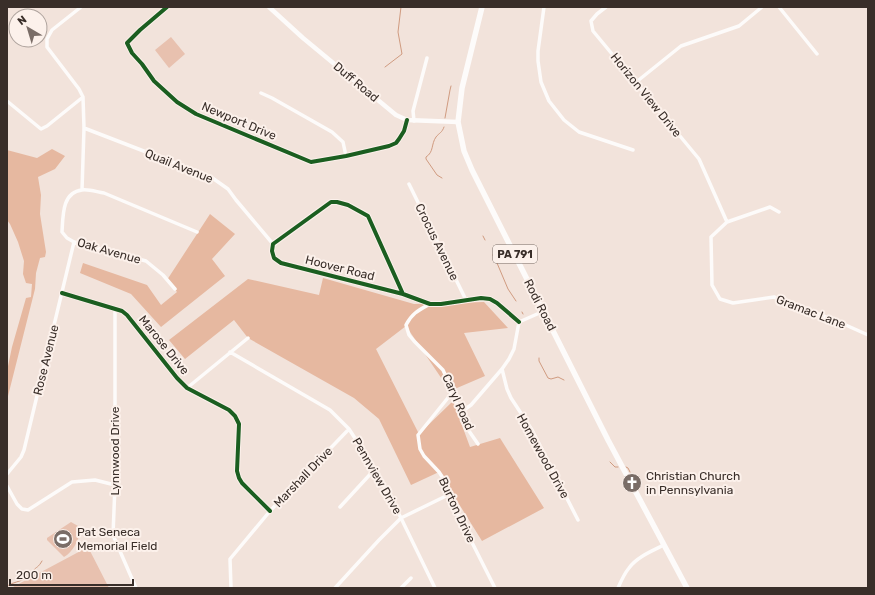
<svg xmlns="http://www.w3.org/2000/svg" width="875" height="595" font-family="Rubik,sans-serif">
	<rect width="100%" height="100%" fill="#f2e3db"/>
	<path fill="#e8c1af" d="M171,37L185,54L169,68L155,50Z
		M71,522L78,526L81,532C76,543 74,551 64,557L47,540V538Z
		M88,547L109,588H11Z"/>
	<path fill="#e6b8a0" d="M52,149L65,156L55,169L38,177L41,195L40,214L46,252L45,257L40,258L36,273L35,289L7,400V371L12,347L26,298L31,297L32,284L26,283L23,274L24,261L18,242L10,224L7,220V150L37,158Z
		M210,214L235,234L212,259L225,276L161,327L131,294L80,273L83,263L147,285L161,305L177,292L167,280Z
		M323,278L414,304L484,302L508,328L464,333L485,376L450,391L406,326L376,349L419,434L453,401L470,447L500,438L544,508L482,541L439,472L411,485L379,419L354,398L248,338L234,320L185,359L169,340L248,279L319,295Z"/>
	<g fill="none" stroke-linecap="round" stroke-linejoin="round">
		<path stroke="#d09b80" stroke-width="1" d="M385,67L402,54L398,32L401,7
			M445,118L450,90L451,86
			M442,178L437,175L426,159V157C434,152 431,144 436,137C439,133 442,133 444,127
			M483,236L485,240
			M493,255L495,260
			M497,263L508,289L516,301
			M522,312L523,314
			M539,358V361L548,378L551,379L558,377L564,380
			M610,462L615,467H618
			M626,467L628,468L630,472
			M7,586C13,582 20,582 26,578C29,576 30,573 33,571C37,566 38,568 42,561"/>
		<path stroke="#fdfbfa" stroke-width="3.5" d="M81,7L52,30L47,39V47L79,89L83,97L84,128L82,190
			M167,7L140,30L127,43L132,53L142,64L154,81L177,102L196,114L311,162L346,156L389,146L396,143L399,139L404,131L407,120
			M544,7L538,51V61L541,82L549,101L564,120L579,132L633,150
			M606,7L597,14L591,21L593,31L699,159L727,222
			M779,7L817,54
			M635,83L681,46L739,26L762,7
			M261,93L272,98L332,132L343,142L346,156
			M7,101L41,129L47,126L83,97
			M414,121L413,111L427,58
			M84,128L211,177L228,189L236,200L273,244
			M409,184L466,300
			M779,212L770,207L727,222L711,237L712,285L720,299L733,303L774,297L839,322L868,335
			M175,289L163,275L146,261L74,242L67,238L62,232C63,216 62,192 82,190C89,189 97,192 104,193L197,232
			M62,293L122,311L127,315L177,378L187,388L229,410L235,416L239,424L237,471L239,478L242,483L270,511
			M403,294L368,216L348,205L337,202H331L273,244L272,251L274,258L281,263L403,294L430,304H441L481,298L490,299L497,303L519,322
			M430,304C419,310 412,313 406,325L409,335L414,341L443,370L448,381L451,394L460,409L464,420L469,431L478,444
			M115,309V485L113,535L136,588
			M230,352L330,410L349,429L375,469L401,518L435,588
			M502,369L507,389L511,398L532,430L578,520
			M187,388L248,338
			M451,394L418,435L420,449L424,456L439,472L443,478L448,495L495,588
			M460,409L464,410L471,405L502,369L509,359L514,349L519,322L544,311
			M7,474L21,457L24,450L74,242
			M7,486L17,504L22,509L28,510L72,482L95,480L115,485
			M340,507L375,469
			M231,588L230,559L270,511L349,429
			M335,588L379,540L401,518L448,495
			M401,588L411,578
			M618,588C621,581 624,574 629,568C637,557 652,551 664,545"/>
		<path stroke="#fdfbfa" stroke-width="4.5" d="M269,7L303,38L396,115L407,120L458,122"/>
		<path stroke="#fdfbfa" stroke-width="5.5" d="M482,7L462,88L458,122L464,151L472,170L608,440L687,588"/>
		<g stroke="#fcf1eb" stroke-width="6">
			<path id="cycleway" d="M167,7L140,30L127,43L132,53L142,64L154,81L177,102L196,114L311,162L346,156L389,146L396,143L399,139L404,131L407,120
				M62,293L122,311L127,315L177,378L187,388L229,410L235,416L239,424L237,471L239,478L242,483L270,511
				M403,294L368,216L348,205L337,202H331L273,244L272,251L274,258L281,263L403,294L430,304H441L481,298L490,299L497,303L519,322"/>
		</g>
		<use href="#cycleway" stroke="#1b5e20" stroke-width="4"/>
	</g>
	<defs>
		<g id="church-disc" transform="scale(1)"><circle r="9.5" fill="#7a6d67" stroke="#fcf1eb"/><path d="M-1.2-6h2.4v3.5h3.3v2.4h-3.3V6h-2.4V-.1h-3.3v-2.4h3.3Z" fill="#fff"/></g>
		<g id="stadium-disc" transform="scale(1)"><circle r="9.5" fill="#7a6d67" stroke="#fcf1eb"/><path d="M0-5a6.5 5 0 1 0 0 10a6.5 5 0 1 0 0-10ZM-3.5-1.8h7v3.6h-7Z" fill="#fff"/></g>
	</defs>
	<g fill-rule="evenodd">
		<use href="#church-disc" x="632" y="483"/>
		<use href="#stadium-disc" x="63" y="539"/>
	</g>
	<g text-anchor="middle" stroke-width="4" stroke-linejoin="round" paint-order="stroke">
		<rect fill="#fcf1eb" stroke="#746863" stroke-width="1" x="493" y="245" width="44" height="18" rx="3"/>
		<g font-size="11" font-weight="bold" fill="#392e29">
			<text x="515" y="258">PA 791</text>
		</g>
		<g font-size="12" fill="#392e29" stroke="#fcf1eb">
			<text transform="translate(356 82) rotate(40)" y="4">Duff Road</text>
			<text transform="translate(646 95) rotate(51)" y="4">Horizon View Drive</text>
			<text transform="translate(239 121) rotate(23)" y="4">Newport Drive</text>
			<text transform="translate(179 166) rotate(22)" y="4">Quail Avenue</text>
			<text transform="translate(437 242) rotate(64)" y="4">Crocus Avenue</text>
			<text transform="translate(109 251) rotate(16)" y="4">Oak Avenue</text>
			<text transform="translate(340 268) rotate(14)" y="4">Hoover Road</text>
			<text transform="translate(540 305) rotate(63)" y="4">Rodi Road</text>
			<text transform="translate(811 312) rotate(21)" y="4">Gramac Lane</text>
			<text transform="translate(164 345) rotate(51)" y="4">Marose Drive</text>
			<text transform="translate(46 360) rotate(-76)" y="4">Rose Avenue</text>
			<text transform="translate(458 402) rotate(66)" y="4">Caryl Road</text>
			<text transform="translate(115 451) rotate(-90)" y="4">Lynnwood Drive</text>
			<text transform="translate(543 456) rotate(61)" y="4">Homewood Drive</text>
			<text transform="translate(377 476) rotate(60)" y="4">Pennview Drive</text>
			<text transform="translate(303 477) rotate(-46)" y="4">Marshall Drive</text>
			<text transform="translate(457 510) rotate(65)" y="4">Burton Drive</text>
		</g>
		<g font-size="12" fill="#392e29" stroke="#fcf1eb" text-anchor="start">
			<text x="646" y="480">Christian Church<tspan x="646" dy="14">in Pennsylvania</tspan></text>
			<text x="77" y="536">Pat Seneca<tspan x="77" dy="14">Memorial Field</tspan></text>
		</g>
	</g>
	<rect width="875" height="595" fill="none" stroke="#392e29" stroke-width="16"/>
	<g transform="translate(28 28) rotate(322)"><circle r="19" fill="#fcf1eb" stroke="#aea39d"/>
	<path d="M0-3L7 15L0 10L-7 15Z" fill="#7a6d67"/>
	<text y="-6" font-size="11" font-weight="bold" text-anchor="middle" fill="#392e29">N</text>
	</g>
	<path d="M10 579v6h123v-6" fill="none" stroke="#392e29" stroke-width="2"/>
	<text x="16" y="579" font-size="12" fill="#392e29" stroke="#fcf1eb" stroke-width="3" paint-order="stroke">200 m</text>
</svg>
